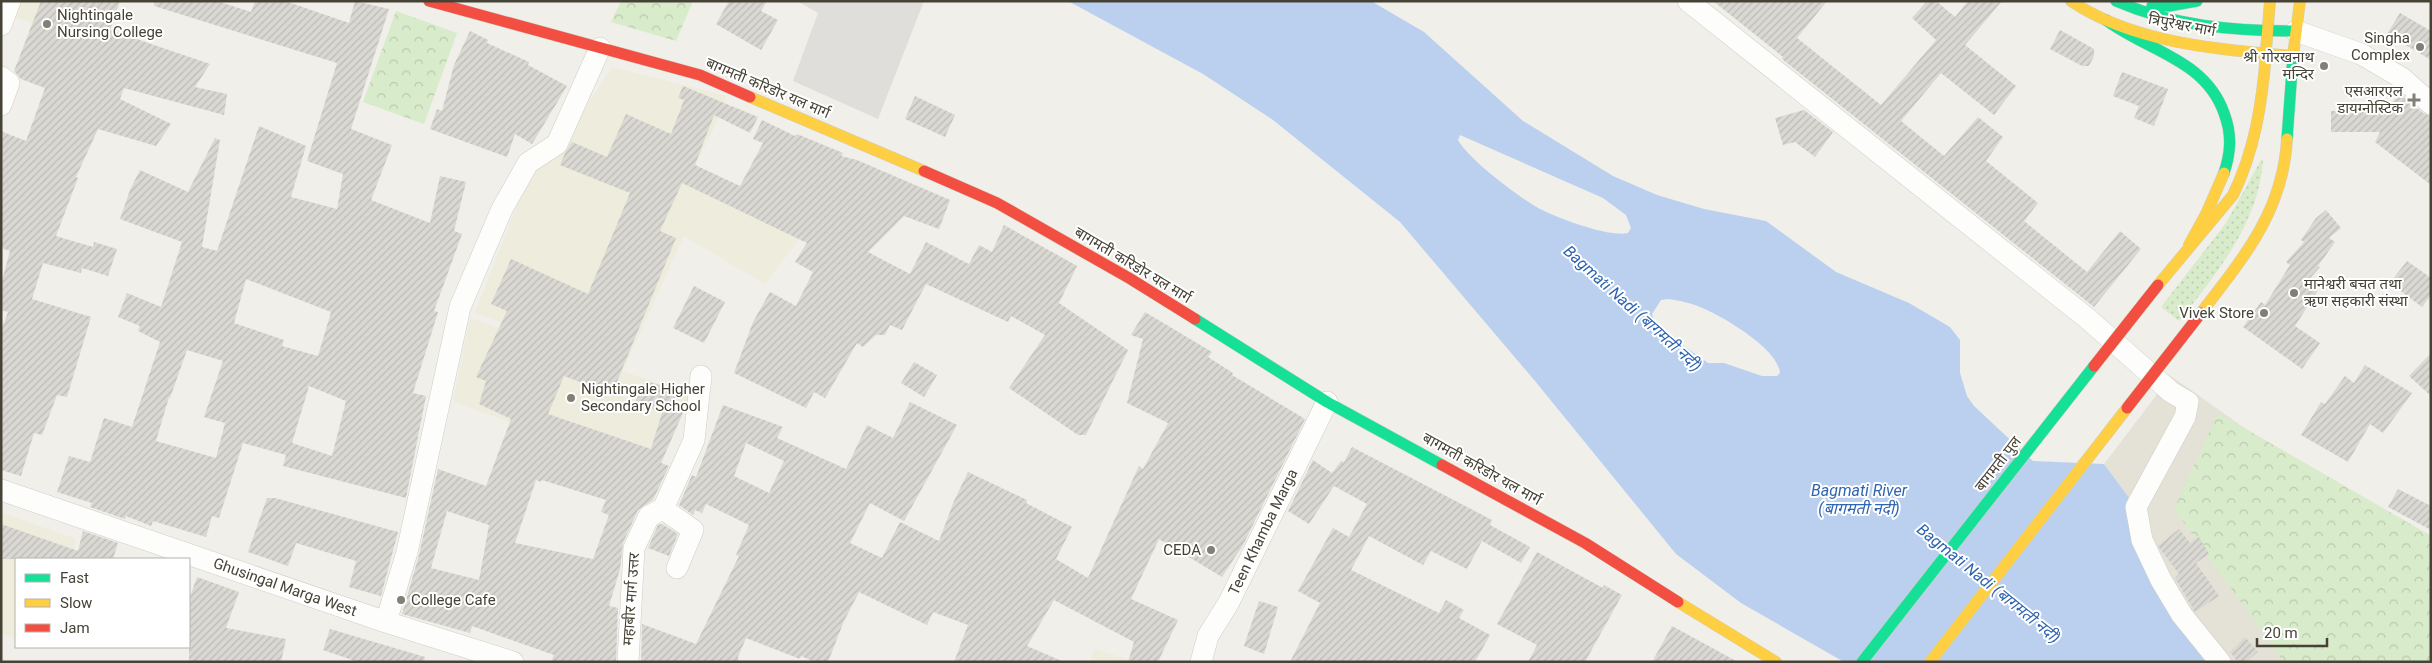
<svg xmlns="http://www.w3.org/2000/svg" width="2432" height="663" font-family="Roboto,'Noto Sans Devanagari',sans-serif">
	<defs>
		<pattern id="grass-dots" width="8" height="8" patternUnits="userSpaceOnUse" patternTransform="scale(1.25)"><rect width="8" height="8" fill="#d8ebca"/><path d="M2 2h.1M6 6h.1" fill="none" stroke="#bbcbae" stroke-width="1.8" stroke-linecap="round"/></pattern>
		<pattern id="park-crowns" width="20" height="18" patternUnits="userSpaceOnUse" patternTransform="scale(1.25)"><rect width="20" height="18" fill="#d8ebca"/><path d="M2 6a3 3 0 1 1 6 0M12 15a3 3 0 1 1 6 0" fill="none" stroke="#bbcbae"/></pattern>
		<pattern id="building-hatch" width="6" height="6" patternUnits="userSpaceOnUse" patternTransform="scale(1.25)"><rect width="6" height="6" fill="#dad8d2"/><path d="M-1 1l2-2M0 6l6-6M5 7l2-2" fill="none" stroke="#bcbbb5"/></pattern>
	</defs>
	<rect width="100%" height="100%" fill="#f0efea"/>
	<path fill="#e4e2d7" d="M2171,376L2246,429L2431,536V662H2221L2182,615L2136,507L2104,464Z"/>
	<path fill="#eeecdc" d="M18,1H69L57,32L12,16Z
		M612,67L727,96L712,132L695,165L809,226L765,284L684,236L625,366L475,313L534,162L563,142Z
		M470,318L691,395L655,477L453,401Z
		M2,513L76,539L72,559H16V638L1,633Z
		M1094,649L1137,662H1090Z"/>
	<path fill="url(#grass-dots)" d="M2261,160H2263C2259,223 2216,274 2179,321L2161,307L2226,223Z"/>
	<path fill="url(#park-crowns)" d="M621,1H693L676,41L611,22Z
		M396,11L457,33L424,124L363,102Z
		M2218,413L2431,536V662H2286L2281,658L2174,509Z"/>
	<path fill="#dfdeda" d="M797,1H924L878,119L793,81L818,13Z"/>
	<path fill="#bad0ee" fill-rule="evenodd" d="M1068,1H1371L1424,32L1523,121L1613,176L1657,195L1704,209L1766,221L1836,272L1909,303L1950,327L1960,340V373L1967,396L1974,406L2033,461L2104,464L2136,507L2142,540L2221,662H1844L1741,603L1676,554L1535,381L1400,222L1273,120L1203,74ZM1460,135L1603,198L1626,215L1631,228L1628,233C1611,238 1557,218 1540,209C1520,198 1469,160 1458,140ZM1668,299C1677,300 1686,302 1695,305C1716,312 1779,348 1780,373L1777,376H1762L1724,363H1708L1660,329L1655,324L1652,314L1661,300Z"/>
	<path fill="url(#building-hatch)" fill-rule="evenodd" d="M41,1H120L110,30L210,64L195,87L227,94L224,115L124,88L120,99L171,124L156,146L98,129L76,177L78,178L56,236L93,247L94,242L117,249L108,276L82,268L81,273L43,263L32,299L91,317L67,397L57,395L42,435L34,433L21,476L1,470V331L8,312L1,310V284L10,251L1,248V131L26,141L45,88L21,79L14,71Z
		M155,1H217L251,12L255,1H285L349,23L355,1L389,9L351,129L392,145L371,200L430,223L440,176L466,182L454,231L462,234L434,311L438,312L413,393L426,396L406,498L283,466L286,455L243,443L219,518L212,516L206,537L153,521L151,526L126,516L125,519L90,507L92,503L57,492L69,456L90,462L104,418L132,427L160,342L138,331L140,326L118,317L127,293L161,307L182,242L120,219L130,190L140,170L188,192L215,138L220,140L202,247L217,251L259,126L306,146L291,197L337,209L343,174L307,161L337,63L154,6ZM246,279L331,312L318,356L282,346L284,340L234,323ZM187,350L223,361L204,417L225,423L216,458L156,441L169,397L170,398ZM309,386L346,401L332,456L292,443Z
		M729,1H767L761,11L778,20L761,50L716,24Z
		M1713,1H1827L1797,38L1881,105L1936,40L1912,18L1927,1H1936L1955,17L1968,1H2002L1965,45L2016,86L1994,115L1941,73L1901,121L1944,156L1978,117L2003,137L1986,161L2038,203L2024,221L2087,272L2120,231L2141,249L2094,307L1782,59L1783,57Z
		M2400,13L2431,31V60L2387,34Z
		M2060,30L2094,49V56L2089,66H2082L2050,49Z
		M470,31L488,40L487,43L529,62L528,65L567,86L532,144L515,134L507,157L430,129L437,109L442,111L454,65Z
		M2122,72L2168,89L2154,126L2134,118L2139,106L2113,96Z
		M683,86L758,117L750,133L714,115L695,165L740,186L763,143L753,139L762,120L795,136L797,134L843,153L841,156L857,160L950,200L939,229L904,216L868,252L910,274L926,242L969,264L979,245L992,252L1004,225L1077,266L1059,303L1128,350L1086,435H1078L1009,388L1045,335L1011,316L1008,322L926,284L902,330L890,325L885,335H876L863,347L857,343L825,398L814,392L806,408L734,373L753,322L770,292L796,306L813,272L795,262L807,243L682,183L660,231L676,238L612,394L564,376L548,414L651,449L662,413L635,402L646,381L679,391L674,402L685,408L661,463L669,466L653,500L638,510L623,543L620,569L609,606L618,608L616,662H551L554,655L472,626L470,633L402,614L419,555L438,469L486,486L511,419L479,404L486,381L476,377L507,311L491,304L511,259L588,294L630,193L560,165L565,153L572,142L607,157L626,114L671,134L684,100L678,98ZM536,480L541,482L542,480L606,500L601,512L609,515L593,559L515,543ZM447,511L489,525L479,580L431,568Z
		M2400,93L2423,113L2431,116V185L2375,142L2380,132H2331V111H2385Z
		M915,96L955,115L945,137L905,119Z
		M1804,110L1833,132L1815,157L1795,142L1783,145L1775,118Z
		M2326,210L2341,228L2329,238L2335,242L2318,266L2320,267L2306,283L2318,290L2295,326L2320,343L2302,369L2243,327L2261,302L2265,305L2290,265L2286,262L2304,242L2301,240L2316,218Z
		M2407,261L2431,278V295L2422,307L2390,283Z
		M694,286L725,302L704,343L673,328Z
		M1145,312L1212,352L1208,357L1233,373L1232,375L1305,419L1243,545L1222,577L1159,539L1131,599L1178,620L1158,662H1128L1134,642L1054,600L1027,646L1064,662H954L968,625L933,612L927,625L859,592L844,621L828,662H815L801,656L800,659L746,638L738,657L739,662H641L642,624L696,644L739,556L736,555L749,525L706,504L702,513L695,510L693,515L679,505L692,475L696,477L723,405L783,427L777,438L846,469L867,425L893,438L910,402L957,425L904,521L870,503L850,543L882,558L900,522L939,541L954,501L968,472L1027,500L1026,503L1072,527L1056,559L1088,578L1139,466L1143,469L1168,423L1127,403L1143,339L1131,335ZM746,443L784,461L769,493L734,476Z
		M2431,353V396L2409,376Z
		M914,362L937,375L924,397L901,383Z
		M2365,365L2412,393L2383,433L2370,424L2348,462L2301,435L2321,402L2325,404L2345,376L2354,383Z
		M1352,447L1492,520L1490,525L1530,547L1521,563L1482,541L1467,569L1431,551L1423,565L1369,536L1351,570L1439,613L1446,600L1464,610L1459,618L1490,635L1475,662H1290L1320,603L1298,591L1333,528L1349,537L1367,504L1334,486L1309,524L1288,511L1313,460L1332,473L1341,461L1344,462Z
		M2398,489L2431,506V530L2388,507Z
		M267,498H275L398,532L381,596L349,587L356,561L296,543L288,566L248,552Z
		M1,524L78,551L83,531L118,543L113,559H1Z
		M662,524L678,534L669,556L648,548L658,525Z
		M2179,529L2190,543L2199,537L2209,554L2196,563L2219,596L2195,612L2175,578L2179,574L2158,546Z
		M1537,552L1603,588L1604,585L1622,595L1585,662H1528L1537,645L1497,624Z
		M197,577L239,592L226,628L286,639L281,662H189V600Z
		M1259,601L1278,607L1264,654L1244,646Z
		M1672,626L1738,662H1652Z
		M330,629L425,657L424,662H358L323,650Z
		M2245,637L2258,652L2246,662H2238L2230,652Z"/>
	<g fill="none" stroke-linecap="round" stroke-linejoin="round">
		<g stroke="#cecdc7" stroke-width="22">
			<path id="street" d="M1688,1L2088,319L2171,392L2188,402L2185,417L2136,507L2142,540L2161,580L2182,615L2220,662
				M1,25L10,1
				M2296,31L2361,54L2402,78L2431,104
				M1,77L9,83L1,105
				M1,490L386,622L513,662
				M663,509L693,530L677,568
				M386,622L407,552L460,307L502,209L528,163L557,144L600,48
				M628,662L634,548L649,516L663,509L694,440L701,376
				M1201,662L1208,636L1229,602L1327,402"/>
		</g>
		<g stroke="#d0cec1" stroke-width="12">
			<path id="fast" d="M2116,1C2173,26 2234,31 2296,31
				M2152,6H2169L2197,1
				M2106,20C2147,51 2205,59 2224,113C2232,134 2231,152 2224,173
				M2287,139L2293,56
				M1195,319L1327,402L1442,465"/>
		</g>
		<g stroke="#d0cec1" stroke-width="12">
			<path id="slow" d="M2071,1C2135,44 2218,49 2293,56L2300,1
				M2266,50L2270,1
				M750,97L924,171
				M2189,245L2207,212L2224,173
				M2158,285L2233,195C2255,150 2262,103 2266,54
				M2201,313C2243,258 2283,212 2287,139
				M1678,602L1776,662"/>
		</g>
		<g stroke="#d0cec1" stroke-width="12">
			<path id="jam" d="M429,1L700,75L750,97
				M924,171L997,203L1129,278L1195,319
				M1442,465L1585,543L1678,602"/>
		</g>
		<use href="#street" stroke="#fdfdfc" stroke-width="21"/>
		<use href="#fast" stroke="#16e098" stroke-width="11"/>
		<use href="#slow" stroke="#ffcf43" stroke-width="11"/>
		<use href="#jam" stroke="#f24e42" stroke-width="11"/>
		<g stroke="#d2cfb7" stroke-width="12" stroke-linecap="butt">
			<path id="fast-bridge" d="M1862,662L2094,366"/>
		</g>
		<g stroke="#d2cfb7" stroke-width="12" stroke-linecap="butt">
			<path id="slow-bridge" d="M1930,662L2127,408"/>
		</g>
		<g stroke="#d2cfb7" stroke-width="12" stroke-linecap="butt">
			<path id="jam-bridge" d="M2094,366L2158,285
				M2127,408L2201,313"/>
		</g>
		<use href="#fast-bridge" stroke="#16e098" stroke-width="11"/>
		<use href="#slow-bridge" stroke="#ffcf43" stroke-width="11"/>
		<use href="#jam-bridge" stroke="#f24e42" stroke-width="11"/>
	</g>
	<g fill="#827f75" stroke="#fff" stroke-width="2">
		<circle cx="47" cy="24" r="5"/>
		<circle cx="2420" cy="47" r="5"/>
		<circle cx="2324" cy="66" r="5"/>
		<path d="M2411.5 92.5h5v5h5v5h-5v5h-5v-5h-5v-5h5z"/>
		<circle cx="2294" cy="293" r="5"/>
		<circle cx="2264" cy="313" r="5"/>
		<circle cx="571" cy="398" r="5"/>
		<circle cx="1211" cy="550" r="5"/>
		<circle cx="401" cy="600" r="5"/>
	</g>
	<g text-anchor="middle" stroke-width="4" stroke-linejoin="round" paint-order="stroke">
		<g font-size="15" fill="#464236" stroke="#fff" text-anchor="end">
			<text x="57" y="20" text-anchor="start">Nightingale<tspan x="57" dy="17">Nursing College</tspan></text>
			<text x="2410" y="43">Singha<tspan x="2410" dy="17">Complex</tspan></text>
			<text x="2314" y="62">श्री गोरखनाथ<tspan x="2314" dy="17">मन्दिर</tspan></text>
			<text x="2403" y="96">एसआरएल<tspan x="2403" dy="17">डायग्नोस्टिक</tspan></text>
			<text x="2304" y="289" text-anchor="start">मानेश्वरी बचत तथा<tspan x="2304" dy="17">ऋण सहकारी संस्था</tspan></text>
			<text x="2254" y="318">Vivek Store</text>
			<text x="581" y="394" text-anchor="start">Nightingale Higher<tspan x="581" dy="17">Secondary School</tspan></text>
			<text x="1201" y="555">CEDA</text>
			<text x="411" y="605" text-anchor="start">College Cafe</text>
		</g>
		<g font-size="15" fill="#464236" stroke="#fff">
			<text transform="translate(2182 25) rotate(11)" y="5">त्रिपुरेश्वर मार्ग</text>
			<text transform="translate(768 88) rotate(23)" y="5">बागमती करिडोर यल मार्ग</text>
			<text transform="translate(1133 265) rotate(31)" y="5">बागमती करिडोर यल मार्ग</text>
			<text transform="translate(1998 464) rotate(-52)" y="5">बागमती पुल</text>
			<text transform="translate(1482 469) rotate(29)" y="5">बागमती करिडोर यल मार्ग</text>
			<text transform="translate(1263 532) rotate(-64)" y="5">Teen Khamba Marga</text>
			<text transform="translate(285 587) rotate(19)" y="5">Ghusingal Marga West</text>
			<text transform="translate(631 599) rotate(-86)" y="5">महाबीर मार्ग उत्तर</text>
		</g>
		<g font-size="16" font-style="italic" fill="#2f64b1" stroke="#fff">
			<text transform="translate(1633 308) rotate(42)" y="6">Bagmati Nadi (बागमती नदी)</text>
			<text x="1859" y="496">Bagmati River<tspan x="1859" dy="18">(बागमती नदी)</tspan></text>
			<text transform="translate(1989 583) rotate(39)" y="6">Bagmati Nadi (बागमती नदी)</text>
		</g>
	</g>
	<rect width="2432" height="663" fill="none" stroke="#464236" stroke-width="5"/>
	<rect x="15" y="558" width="175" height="90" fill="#ffffff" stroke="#b5b3af"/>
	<rect x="25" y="574" width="25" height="8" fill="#16e098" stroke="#b5b3af"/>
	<text x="60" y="583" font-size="15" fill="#464236">Fast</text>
	<rect x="25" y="599" width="25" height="8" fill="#ffcf43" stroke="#b5b3af"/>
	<text x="60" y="608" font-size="15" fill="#464236">Slow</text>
	<rect x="25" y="624" width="25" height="8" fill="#f24e42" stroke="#b5b3af"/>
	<text x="60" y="633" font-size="15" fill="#464236">Jam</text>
	<path d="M2257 638v8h70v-8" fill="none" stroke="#464236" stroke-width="2.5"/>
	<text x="2264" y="638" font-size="15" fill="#464236" stroke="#ffffff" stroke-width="4" paint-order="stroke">20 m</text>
</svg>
